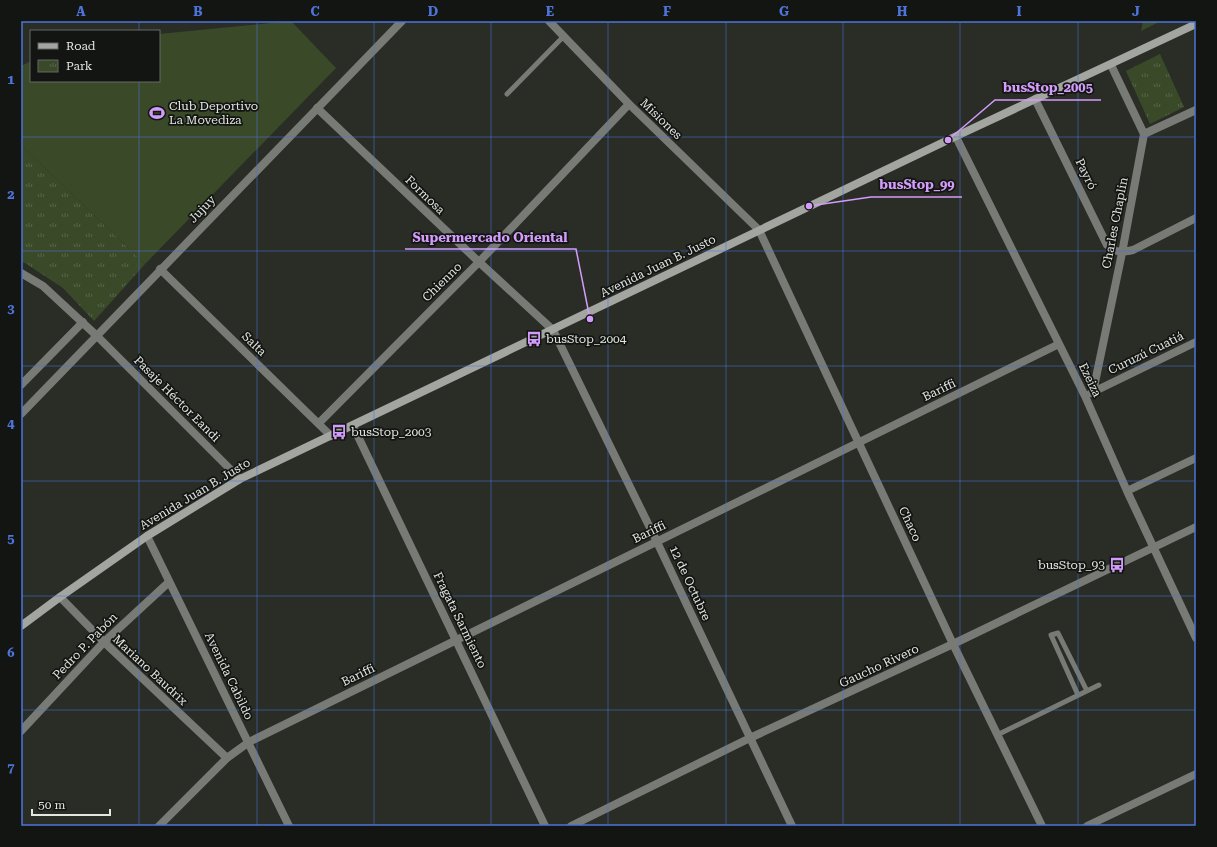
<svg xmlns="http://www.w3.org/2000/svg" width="1217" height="847" font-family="'Roboto Serif',serif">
	<defs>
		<pattern id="park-tufts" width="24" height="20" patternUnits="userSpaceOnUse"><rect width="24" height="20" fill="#3a4a29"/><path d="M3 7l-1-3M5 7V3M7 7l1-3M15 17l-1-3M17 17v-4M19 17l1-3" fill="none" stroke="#566448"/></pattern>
	</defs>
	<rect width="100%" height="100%" fill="#292d26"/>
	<path fill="#3a4a29" d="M291,21L336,68L145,264L21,145V66L31,61V81H159V34Z
		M1143,21H1161L1141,31Z"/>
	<path fill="url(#park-tufts)" d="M1160,54L1184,107L1150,124L1126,71Z
		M21,145L145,264L94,321L63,288L25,263L21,262Z"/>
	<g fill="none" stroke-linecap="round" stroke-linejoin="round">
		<path stroke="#787a76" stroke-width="5" d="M507,94L564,36
			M1078,695L1051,635L1058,633L1087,691
			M997,735L1099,685"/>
		<path stroke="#787a76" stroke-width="8" d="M549,21L629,104L759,230L953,644L1042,826
			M1035,99L1107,245C1117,253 1121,253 1133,250L1196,218
			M317,108L479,262L553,330L657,542L792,826
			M1144,134L1196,110
			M956,137L1085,396L1127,491L1196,638
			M160,269L331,436
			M21,273L43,286L97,336L240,479
			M21,385L83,322
			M1093,392L1122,253L1144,134L1111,65
			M1091,393L1196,342
			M319,423L479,262L629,104
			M353,426L545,826
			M1127,491L1196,458
			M60,597L104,642L227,758
			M21,731L104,642L169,582
			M159,826L227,758L249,742L1059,344
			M571,826L750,738L953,644L1196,527
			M1087,826L1196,774"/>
		<path stroke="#787a76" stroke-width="8" d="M21,414L402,21
			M147,536L289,826"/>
		<path stroke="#a3a6a0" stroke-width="8" d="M21,626L60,597L147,536L240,479L948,140L1196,24"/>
	</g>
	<path fill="none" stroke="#4e74da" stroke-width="1" stroke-opacity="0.55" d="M139,21V31M257,21V826M374,21V826M491,21V826M608,21V826M726,21V826M843,21V826M960,21V826M1078,21V826M139,81V826M21,137H1196M21,251H1196M21,366H1196M21,481H1196M21,596H1196M21,710H1196"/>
	<defs>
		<g id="stadium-bare" transform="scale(1.2)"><path d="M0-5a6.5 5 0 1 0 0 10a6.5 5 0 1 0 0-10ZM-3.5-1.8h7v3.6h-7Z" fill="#d39cfc" stroke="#131512" stroke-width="2.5" paint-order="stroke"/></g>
		<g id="bus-bare" transform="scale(1.2)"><path d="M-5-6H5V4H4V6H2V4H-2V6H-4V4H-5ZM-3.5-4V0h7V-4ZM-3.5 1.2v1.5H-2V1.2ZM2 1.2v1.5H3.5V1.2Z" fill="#d39cfc" stroke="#131512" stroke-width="2.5" paint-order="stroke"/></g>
	</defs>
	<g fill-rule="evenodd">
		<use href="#stadium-bare" x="157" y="113"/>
		<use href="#bus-bare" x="534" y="339"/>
		<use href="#bus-bare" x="339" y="432"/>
		<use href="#bus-bare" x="1117" y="565"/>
	</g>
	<g text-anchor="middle" stroke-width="3.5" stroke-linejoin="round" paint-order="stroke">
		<g font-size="12" fill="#e2e5e0" stroke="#131512" text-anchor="start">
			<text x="169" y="110">Club Deportivo<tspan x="169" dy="14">La Movediza</tspan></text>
			<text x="546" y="343">busStop_2004</text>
			<text x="351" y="436">busStop_2003</text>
			<text x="1105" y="569" text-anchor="end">busStop_93</text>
		</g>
		<g font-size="12" fill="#e2e5e0" stroke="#131512">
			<text transform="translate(661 119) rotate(44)" y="4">Misiones</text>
			<text transform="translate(1086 174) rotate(64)" y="4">Payró</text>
			<text transform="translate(425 195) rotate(44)" y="4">Formosa</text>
			<text transform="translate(202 209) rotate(-46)" y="4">Jujuy</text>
			<text transform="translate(1115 223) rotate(-79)" y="4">Charles Chaplin</text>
			<text transform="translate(658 266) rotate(-26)" y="4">Avenida Juan B. Justo</text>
			<text transform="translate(442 282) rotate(-45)" y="4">Chienno</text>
			<text transform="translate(254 344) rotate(44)" y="4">Salta</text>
			<text transform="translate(1146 353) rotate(-26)" y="4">Curuzú Cuatiá</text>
			<text transform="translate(1090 380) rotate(64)" y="4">Ezeiza</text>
			<text transform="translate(939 390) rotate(-26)" y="4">Bariffi</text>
			<text transform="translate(177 399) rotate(45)" y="4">Pasaje Héctor Eandi</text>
			<text transform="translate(195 494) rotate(-31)" y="4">Avenida Juan B. Justo</text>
			<text transform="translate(910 524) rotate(65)" y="4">Chaco</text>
			<text transform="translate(649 532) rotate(-26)" y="4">Bariffi</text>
			<text transform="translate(690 583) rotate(65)" y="4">12 de Octubre</text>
			<text transform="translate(460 620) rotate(64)" y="4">Fragata Sarmiento</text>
			<text transform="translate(85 646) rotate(-46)" y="4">Pedro P. Pabón</text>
			<text transform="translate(879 666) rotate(-25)" y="4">Gaucho Rivero</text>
			<text transform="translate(150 670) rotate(43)" y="4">Mariano Baudrix</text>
			<text transform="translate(358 675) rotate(-26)" y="4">Bariffi</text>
			<text transform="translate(229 676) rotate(64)" y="4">Avenida Cabildo</text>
		</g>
	</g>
	<path fill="none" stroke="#d39cfc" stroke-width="1.5" d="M948 140L995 100H1101M809 206L871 197H962M590 319L576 249H405"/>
	<g fill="#d39cfc" stroke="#131512" stroke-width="1.5">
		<circle cx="948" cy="140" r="4"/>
		<circle cx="809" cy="206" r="4"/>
		<circle cx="590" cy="319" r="4"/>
	</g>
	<g font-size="13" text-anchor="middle" font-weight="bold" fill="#d39cfc" stroke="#131512" stroke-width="3.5" stroke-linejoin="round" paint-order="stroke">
		<text x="1048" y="92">busStop_2005</text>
		<text x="917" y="189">busStop_99</text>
		<text x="490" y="242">Supermercado Oriental</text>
	</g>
	<rect width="1217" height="847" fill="none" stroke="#131512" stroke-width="44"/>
	<rect x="30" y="30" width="130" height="52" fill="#131512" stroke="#666864"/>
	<rect x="38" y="43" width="20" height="6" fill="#a3a6a0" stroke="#666864"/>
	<text x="66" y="50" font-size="12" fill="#e2e5e0">Road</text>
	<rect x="38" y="60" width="20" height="12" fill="url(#park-tufts)" stroke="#666864"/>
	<text x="66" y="70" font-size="12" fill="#e2e5e0">Park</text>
	<path d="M32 809v6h78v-6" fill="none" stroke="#e2e5e0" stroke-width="2"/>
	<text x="38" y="809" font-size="12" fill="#e2e5e0" stroke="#131512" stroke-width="3" paint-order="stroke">50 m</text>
	<rect x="22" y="22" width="1173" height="803" fill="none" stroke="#4e74da" stroke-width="1.5"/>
	<g font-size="13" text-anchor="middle" font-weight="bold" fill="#4e74da">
		<text x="81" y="16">A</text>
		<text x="198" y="16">B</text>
		<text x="315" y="16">C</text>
		<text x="433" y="16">D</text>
		<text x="550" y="16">E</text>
		<text x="667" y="16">F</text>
		<text x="784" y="16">G</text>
		<text x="902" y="16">H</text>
		<text x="1019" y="16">I</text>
		<text x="1136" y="16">J</text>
		<text x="11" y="84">1</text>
		<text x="11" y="199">2</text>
		<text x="11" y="313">3</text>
		<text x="11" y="428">4</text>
		<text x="11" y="543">5</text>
		<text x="11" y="657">6</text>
		<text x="11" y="772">7</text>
	</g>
</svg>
